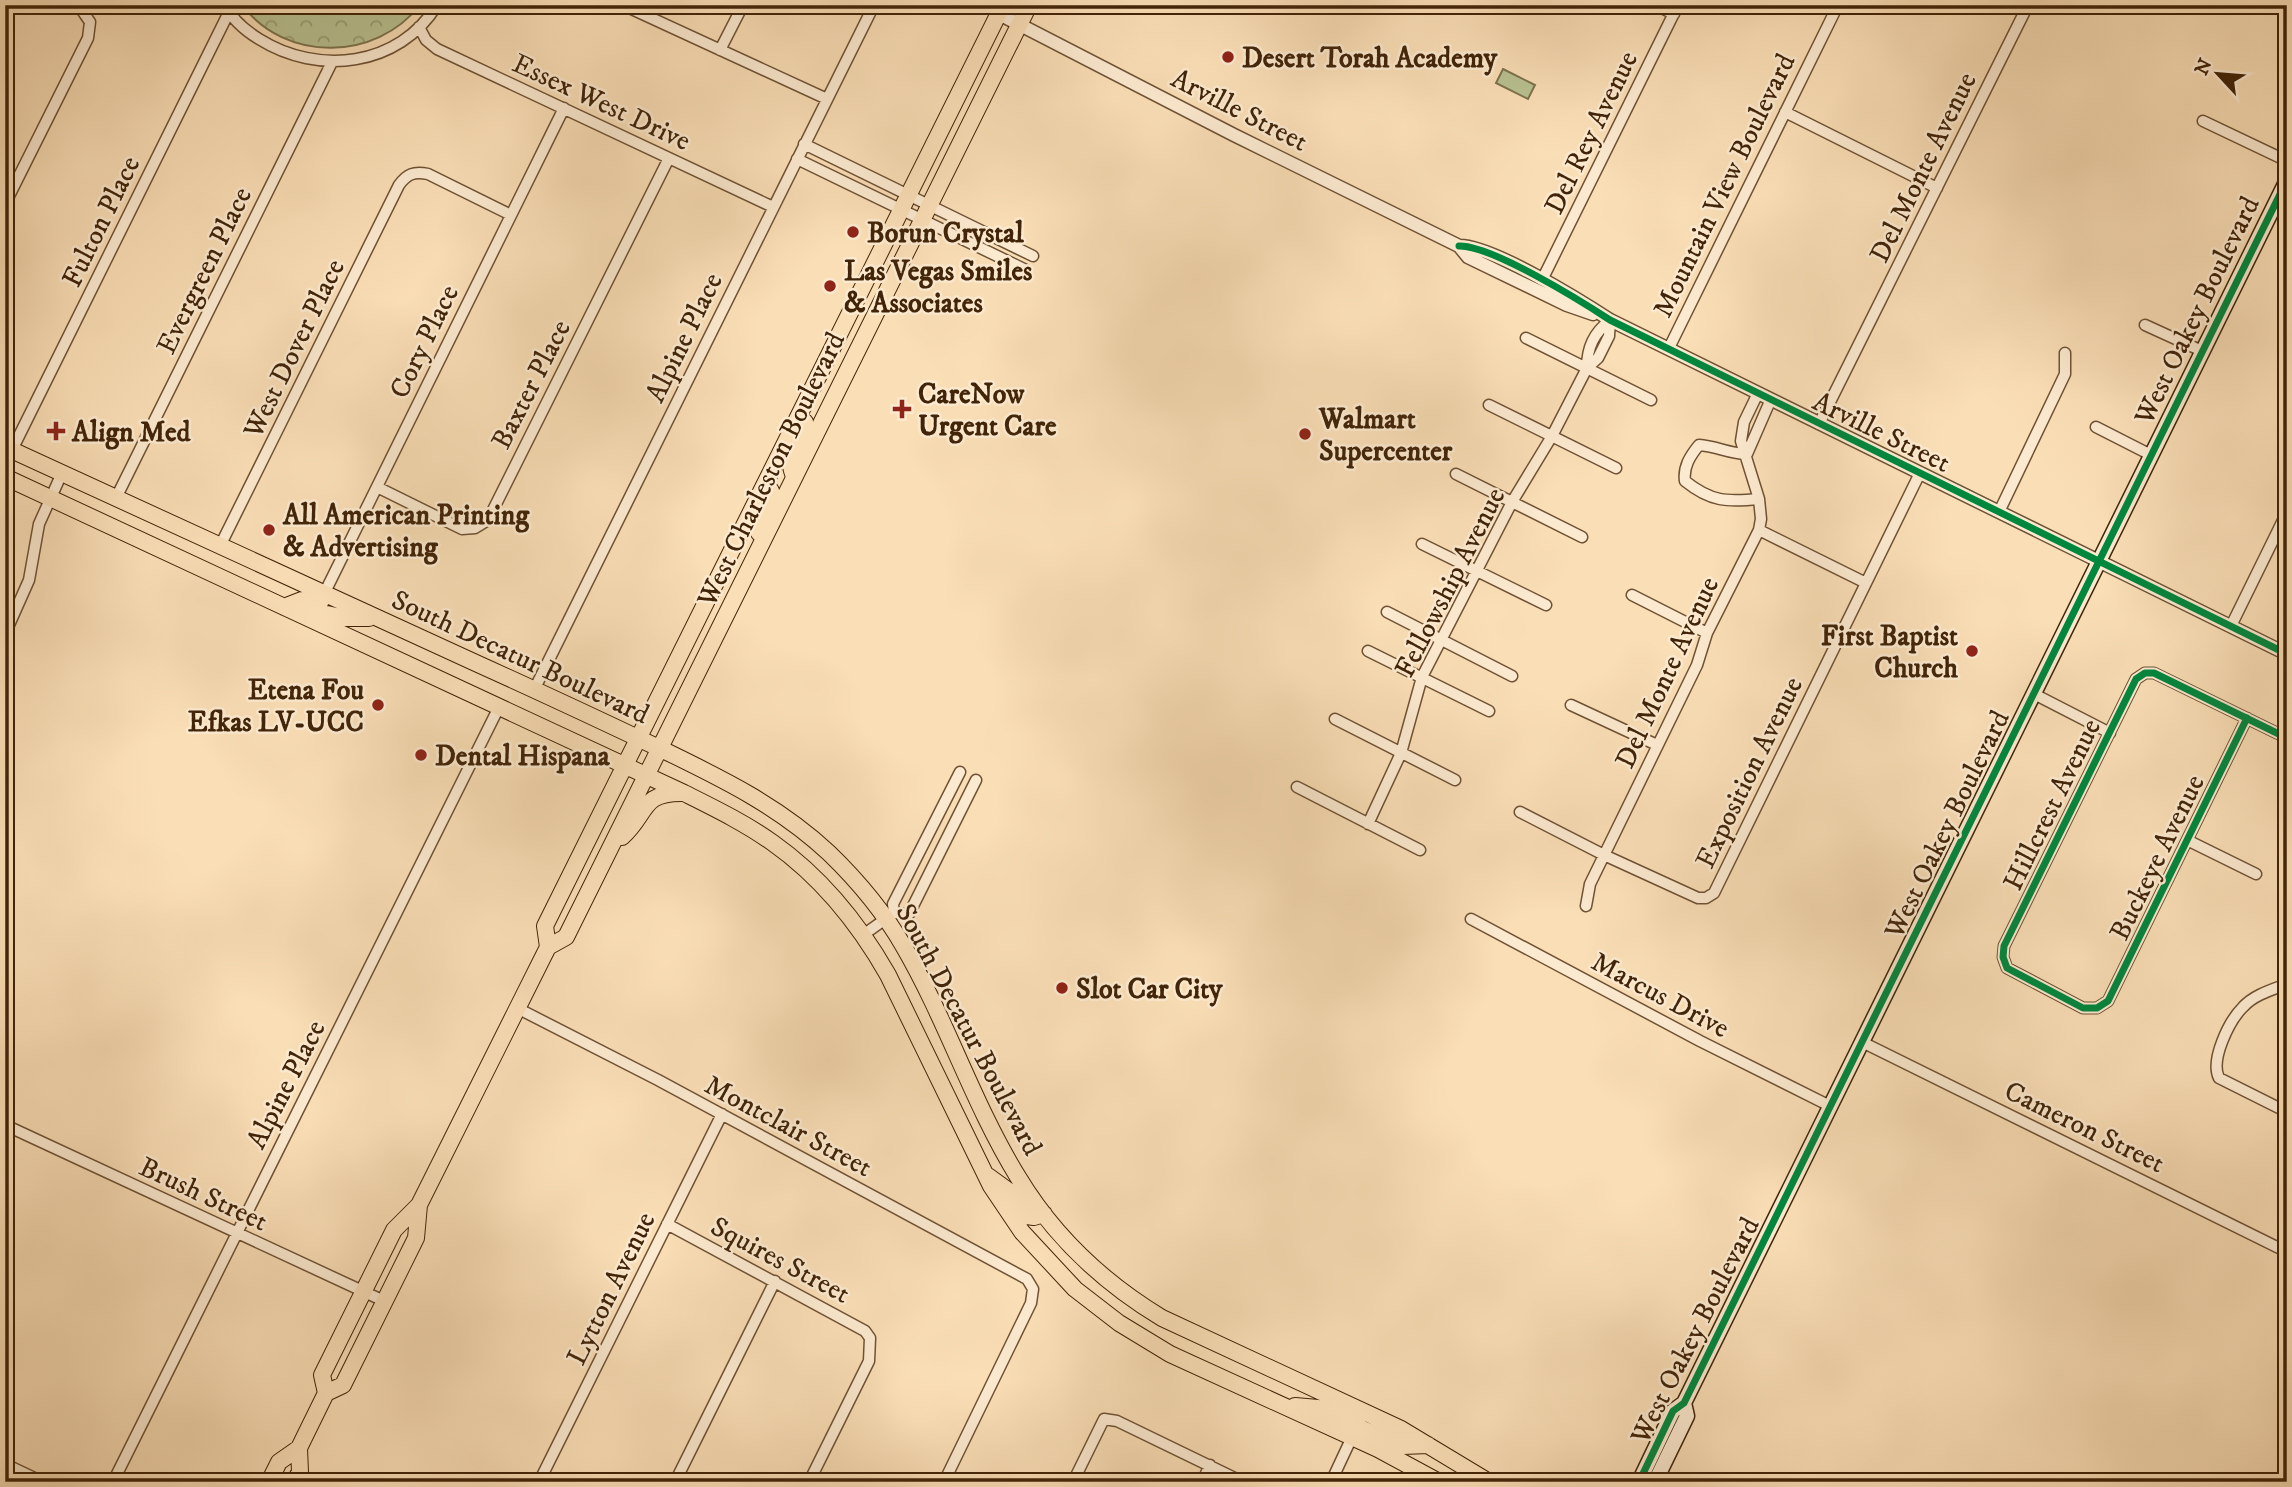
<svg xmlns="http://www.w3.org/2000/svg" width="2292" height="1487" font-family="'IM FELL DW Pica',serif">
	<defs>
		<pattern id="forest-crowns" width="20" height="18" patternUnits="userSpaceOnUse" patternTransform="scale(1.75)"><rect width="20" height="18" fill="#b9c292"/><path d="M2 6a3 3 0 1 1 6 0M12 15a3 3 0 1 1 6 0" fill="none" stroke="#989d75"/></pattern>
	</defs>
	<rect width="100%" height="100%" fill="#fadeb6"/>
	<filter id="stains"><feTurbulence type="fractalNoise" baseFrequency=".00286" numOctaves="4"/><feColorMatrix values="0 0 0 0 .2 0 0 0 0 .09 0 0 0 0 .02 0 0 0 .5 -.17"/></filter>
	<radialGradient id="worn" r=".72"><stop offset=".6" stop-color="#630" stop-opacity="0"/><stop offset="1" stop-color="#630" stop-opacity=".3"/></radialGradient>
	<path fill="#b9c292" stroke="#7d734d" stroke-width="2" d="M1503,69L1535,85L1528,99L1496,83Z"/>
	<path fill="url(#forest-crowns)" stroke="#7d734d" stroke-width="2" d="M242,5H420C376,61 286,63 242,5Z"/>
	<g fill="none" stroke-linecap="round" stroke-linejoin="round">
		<g stroke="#6f5234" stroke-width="13">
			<path id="minor" d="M225,5C232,19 246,31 259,39C318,76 399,67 437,5
				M623,5L827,99
				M1655,5L1674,14
				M419,27L426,40L437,49L773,207
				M720,50L743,5
				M1785,112L1937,188
				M2203,121L2287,161
				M804,144L1033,256
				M797,159L1026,270
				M5,204L88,38L90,22L81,9L74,5
				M1542,280L1678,5
				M2145,325L2202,351
				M1526,338L1651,400
				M1669,348L1838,5
				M1587,368C1587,347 1594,333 1610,320
				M1489,405L1616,468
				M1819,424L2028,5
				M2096,427L2151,455
				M12,450L229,12
				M1747,454C1730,454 1716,446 1699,445C1690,456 1683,467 1685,481C1711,502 1727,502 1759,499
				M1747,454L1771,399
				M1456,474L1582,537
				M377,487L462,529L475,528L488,520L669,158
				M116,498L332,62
				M1999,512L2065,374V353
				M1759,530L1866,583
				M1422,544L1546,605
				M220,546L399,185C407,174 414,171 428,174L511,215
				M324,594L564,108
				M1632,595L1707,633
				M1387,612L1512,676
				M2231,626L2287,512
				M5,634L29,580L39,524L62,473
				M1368,651L1489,711
				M534,690L874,5
				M2034,694L2110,733
				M1571,705L1657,745
				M2247,718L2108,1001L2097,1008H2083L2007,968L2003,957L2004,946L2136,679L2145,673H2154L2287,738
				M1335,719L1455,780
				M1297,787L1420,850
				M1520,812L1604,855L1698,898H1706L1714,893L1920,473
				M1368,824L1401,753L1422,677L1512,502L1552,436L1587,368L1598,358L1609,336L1610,320
				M2187,840L2256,874
				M1586,906L1590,884L1697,665L1707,633L1759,530L1761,519L1759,499L1741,441L1744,422L1758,393
				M894,913L893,904L960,772
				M1471,919L1700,1041L1830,1106
				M863,935L894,913L909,914L976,780
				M2287,984C2271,990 2254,995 2243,1007C2229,1021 2210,1060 2219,1078L2287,1112
				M517,1008L658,1080L1027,1279L1033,1289L1031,1303L944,1482
				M1862,1042L2287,1252
				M5,1125L384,1301
				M667,1224L865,1331L870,1338L869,1361L809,1482
				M5,1464L43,1482
				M113,1482L499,707
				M539,1482L722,1114
				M675,1482L775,1281
				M1073,1482L1104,1419L1117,1421L1243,1482
				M1202,1482L1210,1465
				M1331,1482L1352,1437"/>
		</g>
		<g stroke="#6f5234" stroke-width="15">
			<path id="tertiary" d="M999,14L1234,135L1459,246L1468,257L1567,305L1593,314
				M1459,246C1491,245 1581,301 1610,320L2287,654"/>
		</g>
		<g stroke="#412408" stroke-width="17">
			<path id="secondary" d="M1639,1482L1673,1411L1684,1403L2287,180
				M1655,1482L1687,1416L1684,1403"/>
		</g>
		<g stroke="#412408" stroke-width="18">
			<path id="primary" d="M5,447C163,519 320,593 478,664C540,692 602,721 663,750C723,779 780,807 829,853C858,881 884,912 904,947C947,1021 973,1104 1018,1177C1053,1235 1104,1283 1162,1318L1401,1429L1489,1482
				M793,474C786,459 800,437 805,422
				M5,477L684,793C714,808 745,823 773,843C821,877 859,924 888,975L991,1186L1022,1232L1075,1289L1119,1323L1170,1354L1378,1449L1439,1482
				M759,533L770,496L771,491L766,483
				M284,607L302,600L318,607L324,594
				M316,621L327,614L344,618H369
				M622,837C648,814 640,793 681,793
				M548,947L566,937L1029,5
				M988,1176L1010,1192L1027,1216L1034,1217L1044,1214
				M326,1393L322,1375L394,1230L419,1205L548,947L545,926L1003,5
				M1295,1406L1318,1408L1350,1421L1355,1420L1364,1412
				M1352,1437L1362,1429L1403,1446L1428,1445
				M269,1482L279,1462L299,1448L326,1393L343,1385L416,1238L419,1205
				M294,1482L300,1472L299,1448"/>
		</g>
		<use href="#minor" stroke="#fcead0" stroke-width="10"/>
		<use href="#tertiary" stroke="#fcead0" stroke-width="12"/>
		<use href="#secondary" stroke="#fcead0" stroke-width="14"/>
		<use href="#primary" stroke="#fadeb6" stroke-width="16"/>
		<g stroke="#fcead0" stroke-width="11">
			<path id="cycleway" d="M1459,246C1491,245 1581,301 1610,320L2287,654
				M2247,718L2108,1001L2097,1008H2083L2007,968L2003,957L2004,946L2136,679L2145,673H2154L2287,738
				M1639,1482L1673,1411L1684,1403L2287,180"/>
		</g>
		<use href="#cycleway" stroke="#00873e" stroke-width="7"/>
	</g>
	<g fill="#8f2418" stroke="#fcead0" stroke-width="2.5">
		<circle cx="1228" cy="57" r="7"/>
		<circle cx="853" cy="232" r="7"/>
		<circle cx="830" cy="286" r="7"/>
		<path d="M898.5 398.5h7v7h7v7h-7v7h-7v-7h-7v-7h7z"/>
		<path d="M52.5 420.5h7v7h7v7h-7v7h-7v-7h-7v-7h7z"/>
		<circle cx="1305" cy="434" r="7"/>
		<circle cx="269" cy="530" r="7"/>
		<circle cx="1972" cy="651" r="7"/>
		<circle cx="378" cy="705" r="7"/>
		<circle cx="421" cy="755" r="7"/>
		<circle cx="1062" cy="988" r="7"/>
	</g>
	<g text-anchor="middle" stroke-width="5" stroke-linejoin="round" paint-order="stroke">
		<g font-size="28" font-weight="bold" fill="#412408" stroke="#fcead0" text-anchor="start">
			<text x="1242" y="67">Desert Torah Academy</text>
			<text x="867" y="242">Borun Crystal</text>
			<text x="844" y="280">Las Vegas Smiles<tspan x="844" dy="32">&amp; Associates</tspan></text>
			<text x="918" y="403">CareNow<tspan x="918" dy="32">Urgent Care</tspan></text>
			<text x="1319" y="428">Walmart<tspan x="1319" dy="32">Supercenter</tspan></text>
			<text x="72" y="441">Align Med</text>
			<text x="283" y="524">All American Printing<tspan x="283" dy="32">&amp; Advertising</tspan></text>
			<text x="1958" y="645" text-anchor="end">First Baptist<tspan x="1958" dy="32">Church</tspan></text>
			<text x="364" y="699" text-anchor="end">Etena Fou<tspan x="364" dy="32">Efkas LV-UCC</tspan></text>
			<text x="435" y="765">Dental Hispana</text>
			<text x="1076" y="998">Slot Car City</text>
		</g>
		<g font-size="28" fill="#412408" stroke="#fcead0">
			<text transform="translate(602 101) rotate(25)" y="10">Essex West Drive</text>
			<text transform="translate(1240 109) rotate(27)" y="10">Arville Street</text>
			<text transform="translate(1590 132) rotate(-64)" y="10">Del Rey Avenue</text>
			<text transform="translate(1922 167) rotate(-64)" y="10">Del Monte Avenue</text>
			<text transform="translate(1723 185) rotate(-64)" y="10">Mountain View Boulevard</text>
			<text transform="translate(100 221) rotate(-64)" y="10">Fulton Place</text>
			<text transform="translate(203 270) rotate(-64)" y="10">Evergreen Place</text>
			<text transform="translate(2196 310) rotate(-64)" y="10">West Oakey Boulevard</text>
			<text transform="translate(683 337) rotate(-64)" y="10">Alpine Place</text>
			<text transform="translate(423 341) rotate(-64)" y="10">Cory Place</text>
			<text transform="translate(293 348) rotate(-64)" y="10">West Dover Place</text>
			<text transform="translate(530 384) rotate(-63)" y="10">Baxter Place</text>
			<text transform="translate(1882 431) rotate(26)" y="10">Arville Street</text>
			<text transform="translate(770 469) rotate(-64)" y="10">West Charleston Boulevard</text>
			<text transform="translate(1449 582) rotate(-63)" y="10">Fellowship Avenue</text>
			<text transform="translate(521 656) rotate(25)" y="10">South Decatur Boulevard</text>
			<text transform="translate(1666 672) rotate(-65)" y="10">Del Monte Avenue</text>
			<text transform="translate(1748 772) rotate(-64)" y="10">Exposition Avenue</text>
			<text transform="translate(2051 804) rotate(-64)" y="10">Hillcrest Avenue</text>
			<text transform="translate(1946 824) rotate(-64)" y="10">West Oakey Boulevard</text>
			<text transform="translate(2156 857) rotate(-64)" y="10">Buckeye Avenue</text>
			<text transform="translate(1661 994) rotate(28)" y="10">Marcus Drive</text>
			<text transform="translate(970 1029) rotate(62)" y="10">South Decatur Boulevard</text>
			<text transform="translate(285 1084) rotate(-63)" y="10">Alpine Place</text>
			<text transform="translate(789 1125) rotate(28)" y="10">Montclair Street</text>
			<text transform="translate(2085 1126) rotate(26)" y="10">Cameron Street</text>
			<text transform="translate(204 1193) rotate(25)" y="10">Brush Street</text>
			<text transform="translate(781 1259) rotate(28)" y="10">Squires Street</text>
			<text transform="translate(610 1288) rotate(-64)" y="10">Lytton Avenue</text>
			<text transform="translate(1694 1330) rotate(-63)" y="10">West Oakey Boulevard</text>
		</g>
	</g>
	<rect width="2292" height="1487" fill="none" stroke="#fadeb6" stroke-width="28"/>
	<rect x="7" y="7" width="2278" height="1473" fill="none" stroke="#412408" stroke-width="3.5"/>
	<rect x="14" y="14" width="2264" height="1459" fill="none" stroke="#412408" stroke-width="2"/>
	<g transform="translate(2218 74) rotate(296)" stroke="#fcead0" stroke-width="5" paint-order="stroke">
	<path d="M0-5L12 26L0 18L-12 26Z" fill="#412408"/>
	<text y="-10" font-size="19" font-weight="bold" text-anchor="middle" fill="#412408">N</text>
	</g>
	<rect width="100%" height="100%" filter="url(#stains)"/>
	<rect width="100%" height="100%" fill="url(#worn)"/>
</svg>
